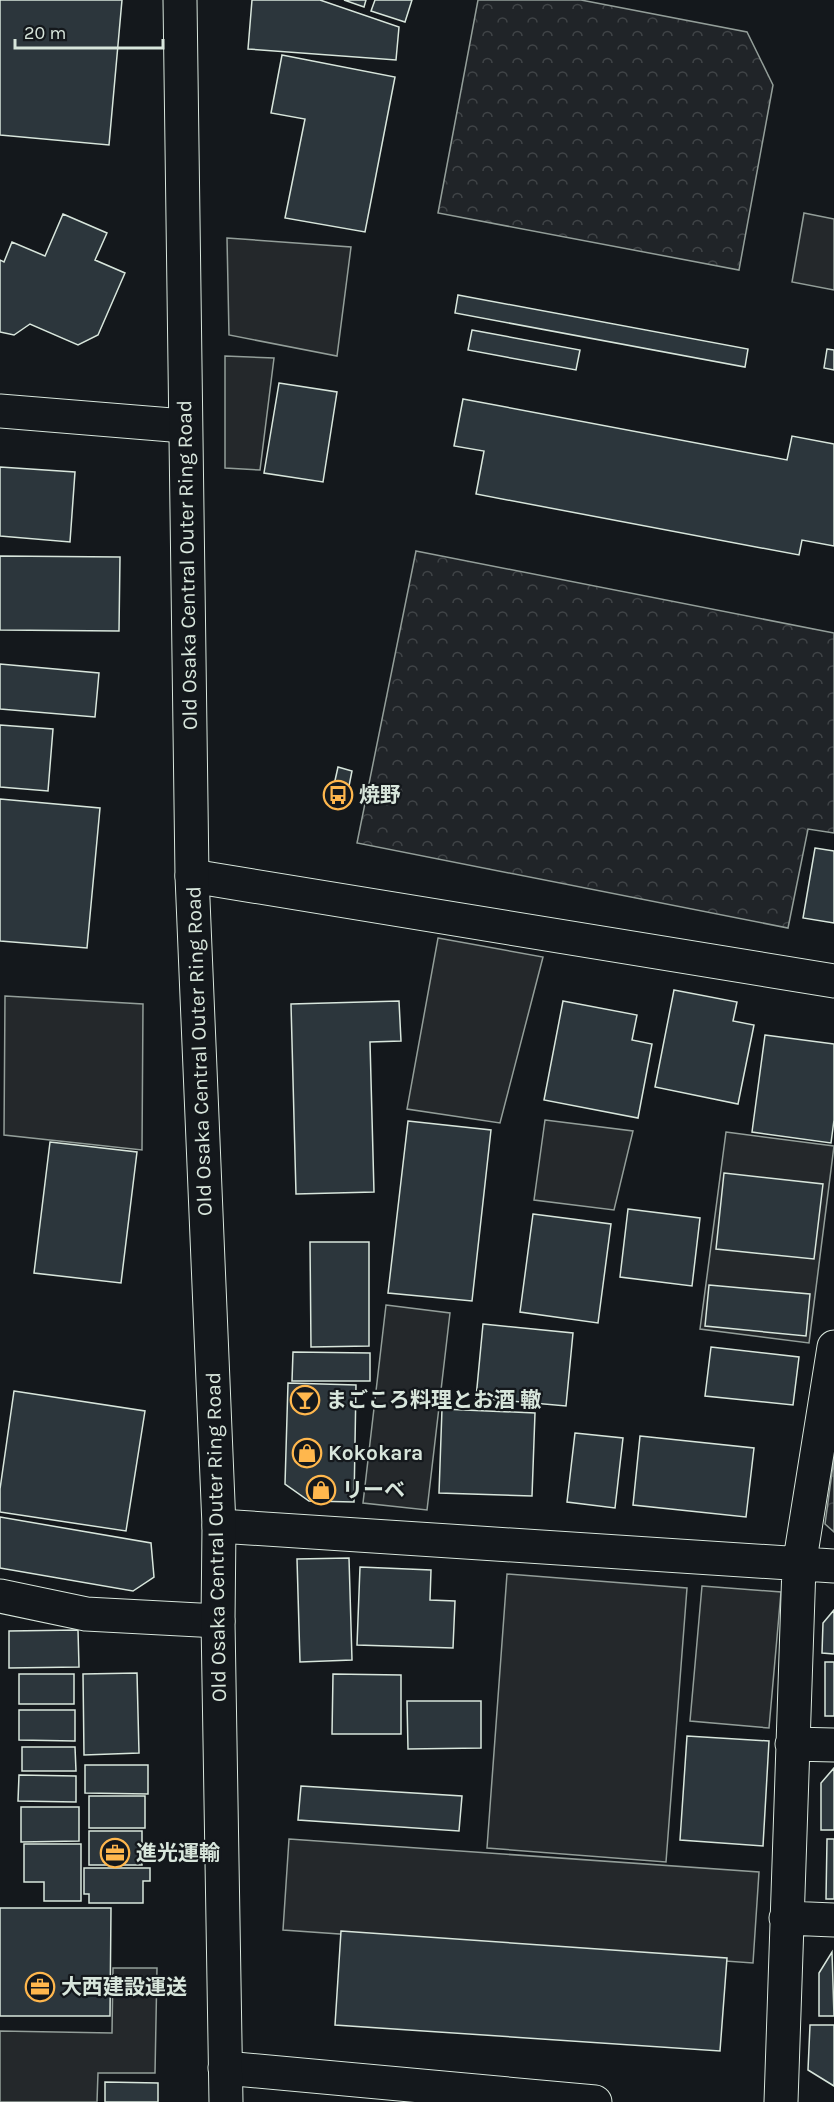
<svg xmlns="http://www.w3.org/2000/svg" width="834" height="2102" font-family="Karla,'Noto Sans JP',sans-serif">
	<defs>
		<pattern id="forest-crowns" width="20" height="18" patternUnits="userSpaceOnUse" patternTransform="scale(1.5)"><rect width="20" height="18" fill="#202428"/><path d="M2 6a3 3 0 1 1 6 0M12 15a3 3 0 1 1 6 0" fill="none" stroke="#404447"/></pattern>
	</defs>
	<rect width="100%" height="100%" fill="#14181c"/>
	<path fill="url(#forest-crowns)" stroke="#939e99" stroke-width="1.5" d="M478,0H581L747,32L773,85L739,270L438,213Z
		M416,551L834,633V833L808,829L788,928L357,843Z
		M834,1458V1532L825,1524Z"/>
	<path fill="#24282b" stroke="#939e99" stroke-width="1.5" d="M804,213L834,219V290L792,282Z
		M227,238L351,247L337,356L229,335Z
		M225,356L274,358L260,470L225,468Z
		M438,938L543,957L500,1123L407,1109Z
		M5,996L143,1004L142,1150L4,1135Z
		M545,1120L633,1131L614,1210L534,1200Z
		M726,1132L834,1146L809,1343L700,1329Z
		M386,1305L450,1313L427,1510L363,1503Z
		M507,1574L687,1588L666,1862L487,1848Z
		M702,1586L781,1592L769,1728L690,1721Z
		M289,1839L759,1872L753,1963L283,1930Z
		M113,1968H157L155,2073H98L97,2102H0V2031L112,2033Z"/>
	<path fill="#2c363c" stroke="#d8e6dc" stroke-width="1.5" d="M0,0H122L109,145L0,135Z
		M252,0H320L399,27L396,60L248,49Z
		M344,0H366L364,7Z
		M375,0H412L405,22L371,11Z
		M282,55L395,77L365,232L285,218L305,119L271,113Z
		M63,214L107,233L95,260L125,273L98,335L78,345L30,324L14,335L0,332V260L4,262L12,242L45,256Z
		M458,295L748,349L745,367L455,313Z
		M472,330L580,350L576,370L468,350Z
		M827,349L834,350V370L824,368Z
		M279,383L337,392L323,482L264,473Z
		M463,399L787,460L792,436L834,444V546L802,540L799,555L476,494L484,451L454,446Z
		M0,467L75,472L70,542L0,536Z
		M0,556L120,557L119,631L0,630Z
		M0,664L99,673L95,717L0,709Z
		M0,725L53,729L48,791L0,787Z
		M338,767L352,771L345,806L330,803Z
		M0,799L100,808L87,948L0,941Z
		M815,848L834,851V923L803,918Z
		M674,990L737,1002L733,1021L754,1025L738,1104L655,1087Z
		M399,1001L401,1041L370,1042L374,1192L296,1194L291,1004Z
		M563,1001L637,1015L632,1040L652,1044L638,1118L544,1100Z
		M765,1035L834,1044V1120L831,1143L752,1132Z
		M408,1121L491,1130L472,1301L388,1293Z
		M50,1142L137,1152L121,1283L34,1273Z
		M724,1173L823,1184L814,1259L716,1249Z
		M628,1209L700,1218L692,1286L620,1277Z
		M533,1214L611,1224L598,1323L520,1312Z
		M310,1242H369V1346L311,1347Z
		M709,1285L810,1294L806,1336L705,1326Z
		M483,1324L573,1333L566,1406L476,1398Z
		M711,1347L799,1357L793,1405L705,1396Z
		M293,1352L370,1353V1381H292Z
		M288,1383L356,1385L354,1502L309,1501L285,1484Z
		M14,1391L145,1411L126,1531L0,1512V1489Z
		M442,1409L535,1413L532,1496L439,1493Z
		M575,1433L623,1438L615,1508L567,1502Z
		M640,1436L754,1448L746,1517L633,1505Z
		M0,1517L151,1543L154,1577L133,1591L0,1568Z
		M349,1558L352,1660L300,1662L297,1559Z
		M360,1567L431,1570L430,1600L455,1601L453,1648L357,1645Z
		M834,1610V1654L822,1653L823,1623Z
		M78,1630L79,1667L9,1668V1631Z
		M825,1662H834V1716H825Z
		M137,1673L139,1753L84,1755L83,1674Z
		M19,1674H74V1704H19Z
		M333,1674L401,1675V1734H332Z
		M407,1701H481V1748L408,1749Z
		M19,1710H75V1741L19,1740Z
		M687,1736L769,1741L763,1846L680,1840Z
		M22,1747H75L76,1771H22Z
		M85,1765H148V1794L85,1793Z
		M834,1768V1830H821V1783Z
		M19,1775L76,1776V1802L18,1801Z
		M301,1786L462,1796L459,1831L298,1820Z
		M89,1796H145V1828H89Z
		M21,1807H79V1841L21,1842Z
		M89,1831H142V1865H89Z
		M827,1839H834V1899H826Z
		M24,1844H81V1901H44V1882H24Z
		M84,1868H150V1881H143V1903H89V1894H84Z
		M0,1908H111L110,2016H0Z
		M341,1931L727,1958L720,2051L335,2025Z
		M832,1952L834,2016H819V1973Z
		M810,2025H834V2086L808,2070Z
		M105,2082L158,2083V2102H105Z"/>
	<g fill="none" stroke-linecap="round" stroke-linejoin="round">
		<g stroke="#d8e6dc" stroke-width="35">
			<path id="street" d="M0,411L184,426
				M219,1526L834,1566
				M0,1596L86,1614L218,1621
				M792,1744L834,1745
				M786,1918L834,1920
				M225,2068L595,2102
				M781,2102L799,1566L834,1347"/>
		</g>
		<g stroke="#d8e6dc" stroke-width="35">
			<path id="secondary" d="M192,876L834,981"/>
		</g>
		<g stroke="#d8e6dc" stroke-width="35">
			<path id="primary" d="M180,0L192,876L219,1526L218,1621L226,2102"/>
		</g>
		<use href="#street" stroke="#14181c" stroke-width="33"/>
		<use href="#secondary" stroke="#14181c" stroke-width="33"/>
		<use href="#primary" stroke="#14181c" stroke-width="33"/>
	</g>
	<defs>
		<g id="bus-ring" transform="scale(1.5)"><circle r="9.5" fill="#14181c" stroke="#ffb74d" stroke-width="1.5"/><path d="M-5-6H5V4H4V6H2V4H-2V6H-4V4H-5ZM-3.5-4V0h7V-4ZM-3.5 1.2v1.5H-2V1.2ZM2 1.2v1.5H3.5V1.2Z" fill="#ffb74d"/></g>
		<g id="bar-ring" transform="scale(1.5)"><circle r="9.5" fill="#14181c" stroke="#ffb74d" stroke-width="1.5"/><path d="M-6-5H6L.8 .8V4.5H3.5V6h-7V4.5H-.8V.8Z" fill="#ffb74d"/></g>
		<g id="shop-ring" transform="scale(1.5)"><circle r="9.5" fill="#14181c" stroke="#ffb74d" stroke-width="1.5"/><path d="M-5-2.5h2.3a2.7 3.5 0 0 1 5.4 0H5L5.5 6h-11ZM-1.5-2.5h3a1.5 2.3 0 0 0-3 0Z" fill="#ffb74d"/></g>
		<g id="office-ring" transform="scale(1.5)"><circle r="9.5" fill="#14181c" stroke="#ffb74d" stroke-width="1.5"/><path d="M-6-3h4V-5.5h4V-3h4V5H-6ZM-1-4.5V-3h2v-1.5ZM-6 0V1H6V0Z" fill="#ffb74d"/></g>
	</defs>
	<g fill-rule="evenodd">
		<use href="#bus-ring" x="338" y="795"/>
		<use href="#bar-ring" x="305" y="1400"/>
		<use href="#shop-ring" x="307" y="1453"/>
		<use href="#shop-ring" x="321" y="1490"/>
		<use href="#office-ring" x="115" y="1853"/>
		<use href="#office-ring" x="40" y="1987"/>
	</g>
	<g text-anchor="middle" stroke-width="4.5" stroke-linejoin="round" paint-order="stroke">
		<g font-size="21" fill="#d8e6dc" stroke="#14181c">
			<text transform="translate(187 565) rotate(-91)" y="7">Old Osaka Central Outer Ring Road</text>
			<text transform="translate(199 1051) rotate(-92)" y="7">Old Osaka Central Outer Ring Road</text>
			<text transform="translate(216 1537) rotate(-91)" y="7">Old Osaka Central Outer Ring Road</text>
		</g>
		<g font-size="21" font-weight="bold" fill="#d8e6dc" stroke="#14181c" text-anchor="start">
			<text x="359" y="802">焼野</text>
			<text x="326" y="1407">まごころ料理とお酒 轍</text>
			<text x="328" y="1460">Kokokara</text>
			<text x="342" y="1497">リーベ</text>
			<text x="136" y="1860">進光運輸</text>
			<text x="61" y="1994">大西建設運送</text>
		</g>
	</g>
	<path d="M15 39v9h148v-9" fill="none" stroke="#d8e6dc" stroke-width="3"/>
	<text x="24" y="39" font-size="18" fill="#d8e6dc" stroke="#14181c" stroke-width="4.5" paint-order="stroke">20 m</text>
</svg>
